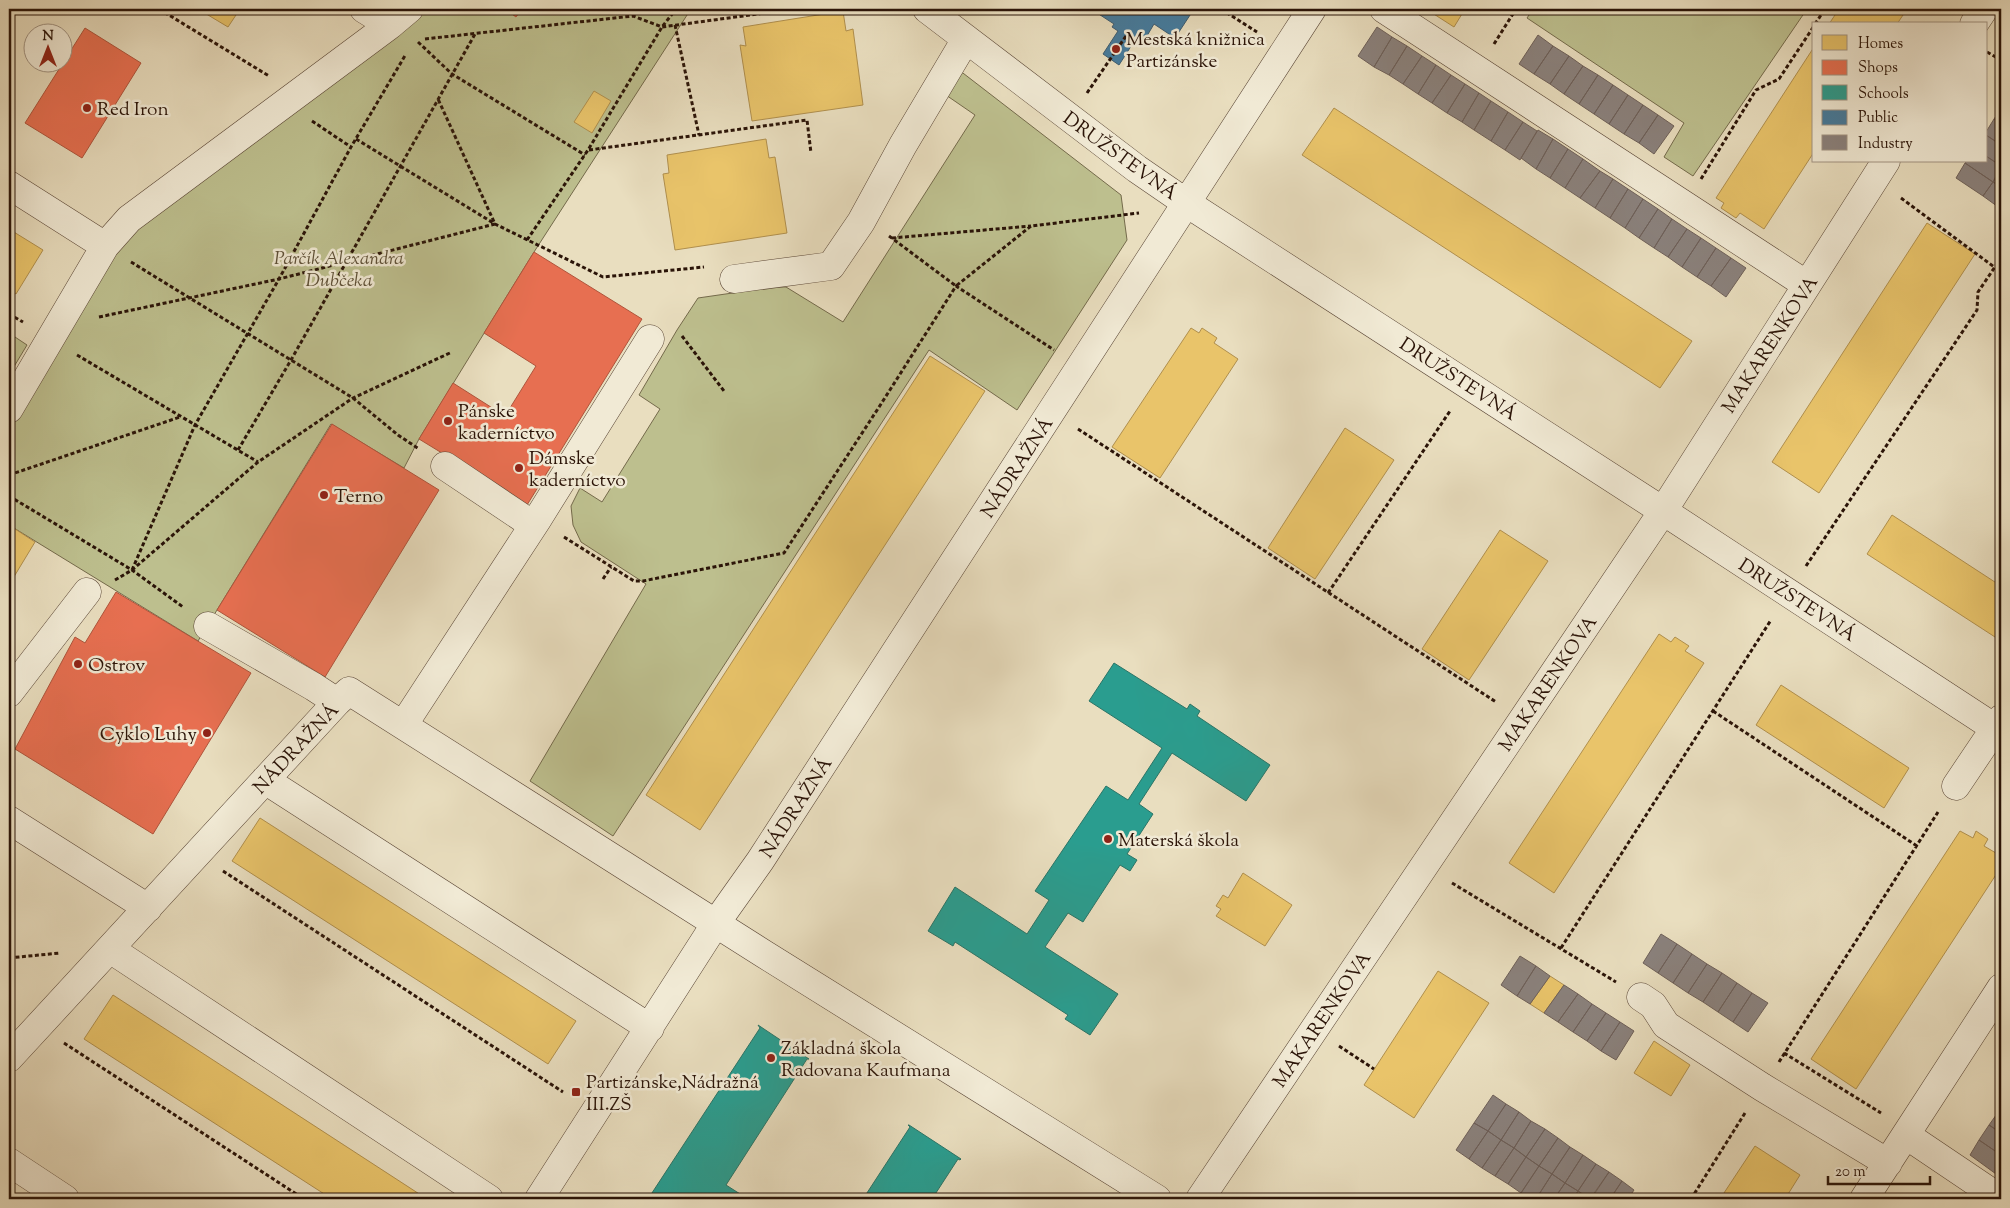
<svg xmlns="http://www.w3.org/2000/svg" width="2010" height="1208" font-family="'Sorts Mill Goudy',serif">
	<rect width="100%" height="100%" fill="#e9debf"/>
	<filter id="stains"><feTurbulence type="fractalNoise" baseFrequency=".004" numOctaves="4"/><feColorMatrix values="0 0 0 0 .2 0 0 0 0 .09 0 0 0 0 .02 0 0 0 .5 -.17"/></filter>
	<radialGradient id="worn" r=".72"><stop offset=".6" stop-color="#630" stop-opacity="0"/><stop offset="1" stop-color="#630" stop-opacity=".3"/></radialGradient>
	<path fill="#bdbf8e" stroke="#746a4b" d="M424,9H684L689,12L534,252L419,439L404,468L331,424L198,641L9,525V426L127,232Z
		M1533,9H1807L1693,176L1664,157L1684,123L1527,18Z
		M959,70L1121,195L1127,240L1017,410L929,350L613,836L530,781L646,584L581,542L573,525L571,506L580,488L602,502L660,409L639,395L677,330L698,298L774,287H786L843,322L975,115L943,93Z
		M9,333L27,345L9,375Z"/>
	<path fill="#e9c46a" stroke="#b08f4d" d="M198,9H240L228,27Z
		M1426,9H1465L1454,27Z
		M1839,9H1907L1897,24H1829Z
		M843,11L846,31L853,29L863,105L752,121L740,45L746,46L743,27Z
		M1814,47V152L1764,229L1740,213L1736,218L1721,208L1724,203L1716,198Z
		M594,91L611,101L592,133L574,122Z
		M1334,108L1692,341L1660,388L1302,155Z
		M766,139L769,158L775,157L787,233L675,250L663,174L669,173L667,155Z
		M1927,223L1975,254L1819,493L1772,462Z
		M9,229L43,250L16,294L9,290Z
		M1191,328L1199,333L1202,328L1217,338L1214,343L1238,359L1160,478L1112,447Z
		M930,356L985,391L700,830L646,795Z
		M1345,428L1394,460L1315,579L1268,548Z
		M1892,515L2001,586V627L1995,637L1867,554Z
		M9,525L35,542L9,585Z
		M1500,530L1548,561L1469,680L1422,649Z
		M1659,634L1671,642L1675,637L1689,646L1685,651L1704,663L1554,893L1509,863Z
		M1781,685L1909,768L1884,808L1756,725Z
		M260,818L576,1021L548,1064L232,861Z
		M1960,831L1973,838L1976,831L1988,839L1984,846L2001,856V867L1856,1089L1811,1059Z
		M1243,873L1292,905L1265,946L1216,916L1221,909L1216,906L1223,895L1228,898Z
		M1438,971L1489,1003L1414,1118L1364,1085Z
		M1550,976L1564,985L1544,1013L1530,1004Z
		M113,995L427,1199H332L84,1039Z
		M1654,1041L1690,1065L1671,1096L1634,1073Z
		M1755,1146L1800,1175L1785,1199H1720Z"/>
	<path fill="#e76f51" stroke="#af543b" d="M505,9H522L516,17Z
		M85,28L141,63L82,158L25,123Z
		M534,252L642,319L527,505L419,439L453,383L505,416L536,366L484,333Z
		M332,424L439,490L325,677L217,610Z
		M116,592L251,673L153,834L15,749L75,637L85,643Z"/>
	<path fill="#2a9d8f" stroke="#2a7466" d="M1114,663L1187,709L1190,704L1200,711L1197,716L1270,765L1246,801L1172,753L1139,804L1153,814L1127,854L1137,860L1130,871L1120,865L1083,922L1068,913L1045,947L1118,994L1090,1035L1065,1019L1068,1015L955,942L953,946L928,931L955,887L1027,934L1049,900L1035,891L1106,786L1128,800L1162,748L1089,701Z
		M758,1025L809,1059H807L726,1185L748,1199H648L760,1028Z
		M908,1125H909L961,1159L960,1160L958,1159L932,1199H863L910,1127Z"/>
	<path fill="#457b9d" stroke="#3d5c70" d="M1091,9H1194L1175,38L1154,24L1141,46L1135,40L1119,65L1103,54L1118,31L1112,27L1114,24Z"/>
	<path fill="#8a817c" stroke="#6e6059" d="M1377,27L1392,37L1374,67L1358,56Z
		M1538,35L1553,46L1534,74L1519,64Z
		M1392,37L1407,46L1389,75L1374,67Z
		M1407,46L1422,56L1403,84L1389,75Z
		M1553,46L1569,56L1550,84L1534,74Z
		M1422,56L1436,65L1418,94L1403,84Z
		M1569,56L1583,66L1564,94L1550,84Z
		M1436,65L1451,75L1432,103L1418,94Z
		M1583,66L1598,75L1579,104L1564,94Z
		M1451,75L1465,84L1447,113L1432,103Z
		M1598,75L1613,85L1594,114L1579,104Z
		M1465,84L1479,93L1462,122L1447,113Z
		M1613,85L1628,95L1609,124L1594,114Z
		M1479,93L1491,101L1474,130L1462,122Z
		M1628,95L1643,105L1624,134L1609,124Z
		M1491,101L1508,112L1491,141L1474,130Z
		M1643,105L1658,115L1639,143L1624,134Z
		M2001,109V124L1994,119Z
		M1508,112L1523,122L1505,150L1491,141Z
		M1658,115L1674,126L1654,154L1639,143Z
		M1994,119L2001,124V145L1986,135V132Z
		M1523,122L1537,131L1520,160L1505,150Z
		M1538,130L1553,139L1536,169L1521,158Z
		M1986,135L2001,145V166L1986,156Z
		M1553,139L1568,149L1550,178L1536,169Z
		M1568,149L1583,159L1565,188L1550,178Z
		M1986,156L2001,166L1993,182L1965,163L1967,161H1986Z
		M1583,159L1600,171L1580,198L1565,188Z
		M1965,163L1993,182L1983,196L1956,178Z
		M2001,168V187L1993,182Z
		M1600,171L1613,179L1595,208L1580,198Z
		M1613,179L1628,189L1610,218L1595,208Z
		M1993,182L2001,187V209L1983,196Z
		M1628,189L1643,199L1625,228L1610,218Z
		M1643,199L1658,209L1639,238L1625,228Z
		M1658,209L1672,219L1654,248L1639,238Z
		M1672,219L1687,229L1668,257L1654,248Z
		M1687,229L1701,238L1682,267L1668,257Z
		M1701,238L1716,248L1697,277L1682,267Z
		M1716,248L1731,258L1711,286L1697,277Z
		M1731,258L1746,268L1726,297L1711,286Z
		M1661,934L1677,944L1658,973L1643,963Z
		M1677,944L1692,954L1673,983L1658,973Z
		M1692,954L1707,964L1688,993L1673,983Z
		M1520,956L1536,966L1517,996L1501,985Z
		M1707,964L1722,973L1703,1002L1688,993Z
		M1536,966L1550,976L1530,1004L1517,996Z
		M1722,973L1737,983L1718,1012L1703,1002Z
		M1737,983L1752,993L1733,1022L1718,1012Z
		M1564,985L1578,994L1558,1022L1544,1013Z
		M1752,993L1768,1003L1748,1032L1733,1022Z
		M1578,994L1592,1004L1573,1032L1558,1022Z
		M1592,1004L1606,1013L1587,1041L1573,1032Z
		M1606,1013L1620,1022L1601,1051L1587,1041Z
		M1620,1022L1634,1031L1616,1060L1601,1051Z
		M1493,1095L1506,1104L1488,1131L1474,1123Z
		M1506,1104L1519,1112L1501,1140L1488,1131Z
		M1999,1111L2001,1113V1133L1989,1125Z
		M1519,1112L1531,1121L1514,1148L1501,1140Z
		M1531,1121L1545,1129L1526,1157L1514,1148Z
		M1474,1123L1488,1131L1469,1159L1456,1150Z
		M1989,1125L2001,1133V1155L1979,1140Z
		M1545,1129L1558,1138L1539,1166L1526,1157Z
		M1488,1131L1501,1140L1482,1168L1469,1159Z
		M1558,1138L1570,1147L1552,1174L1539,1166Z
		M1501,1140L1514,1148L1495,1176L1482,1168Z
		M1979,1140L2001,1155V1166L1996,1174L1970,1155Z
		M1570,1147L1583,1155L1565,1183L1552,1174Z
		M1514,1148L1526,1157L1508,1184L1495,1176Z
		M1583,1155L1596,1164L1578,1191L1565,1183Z
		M1526,1157L1539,1166L1521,1193L1508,1184Z
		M1596,1164L1609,1172L1590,1199L1578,1191Z
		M1539,1166L1552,1174L1536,1199H1530L1521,1193Z
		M2001,1166V1177L1996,1174Z
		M1609,1172L1622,1181L1610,1199H1591Z
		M1552,1174L1565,1183L1554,1199H1536Z
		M1622,1181L1634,1190L1628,1199H1610Z
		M1565,1183L1578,1191L1573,1199H1554Z
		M1578,1191L1590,1199H1573Z"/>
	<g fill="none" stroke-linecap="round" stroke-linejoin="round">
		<g stroke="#5a4636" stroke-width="29">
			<path id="minor" d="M364,9L390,25
				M927,9L1137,169L1185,202L1663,511L2001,732
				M1384,9L1807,285
				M1974,24L1984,9
				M9,185L105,246
				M734,279L831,266L861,222L903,145L966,39
				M9,409L105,246L129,219L390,25L409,9
				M445,466L533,525
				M208,626L314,687L337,702
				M9,693L87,592
				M404,724L537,520L650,339
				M265,780L650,1028
				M1956,786L2001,719
				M9,820L148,908
				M110,949L489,1199
				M1641,997L1653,1005L1666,1025L1762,1087L1888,1163
				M9,1058L337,702L349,691L764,954L1157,1199
				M1906,1135L2001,1199
				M9,1162L65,1199
				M539,1199L716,923L760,861L1312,9
				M1200,1199L1663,511L1886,161
				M1864,1199L2001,988"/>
		</g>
		<path stroke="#2b1408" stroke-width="3" stroke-dasharray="4 2.5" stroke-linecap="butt" d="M159,9L269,76
			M1221,9L1257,32
			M1815,24L1825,9
			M675,25L699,135
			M425,39L633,16L662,27L794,9
			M418,42L452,74L585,155
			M1494,44L1516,9
			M1987,52L2001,60
			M1087,93L1126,36
			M312,121L351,147
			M356,139L495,224L603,277L704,267
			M589,150L807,120L811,153
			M1701,179L1756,90L1779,79L1814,26
			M1901,198L2001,272
			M889,236L956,286L1031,226L1139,213
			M892,238L1031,226
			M527,240L588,150L662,27L676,9
			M131,262L353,398L398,435L419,449
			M9,314L23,322
			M99,317L279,279L495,224L438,99
			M682,336L724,391
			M77,355L258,462
			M1078,429L1496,702
			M238,450L291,360L475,34
			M9,475L180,417
			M9,496L132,570L183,607
			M564,537L634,581H643L784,553L881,404L956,286L1054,350
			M1806,566L1977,310L1978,292L2001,258
			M132,570L195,425L279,279L351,147L406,54
			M603,579L611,567
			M115,580L132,570L258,462L353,398L452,352
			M1328,593L1450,411
			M1713,711L1917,846
			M223,871L563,1092
			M1452,883L1616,982
			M1561,948L1771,620
			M9,958L60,953
			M64,1043L304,1199
			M1339,1046L1374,1069
			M1784,1053L1881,1113
			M1779,1062L1938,812
			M1691,1199L1745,1113"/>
		<use href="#minor" stroke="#f1ead5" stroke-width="28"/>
	</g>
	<g fill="#8f2418" stroke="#f1ead5" stroke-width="2">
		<circle cx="1116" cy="49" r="5"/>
		<circle cx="87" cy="108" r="5"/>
		<circle cx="448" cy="421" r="5"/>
		<circle cx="519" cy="468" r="5"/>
		<circle cx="324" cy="495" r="5"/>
		<circle cx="78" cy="664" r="5"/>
		<circle cx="207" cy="733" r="5"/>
		<circle cx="1108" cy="839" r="5"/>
		<circle cx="771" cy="1058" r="5"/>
		<rect x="571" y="1087" width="10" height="10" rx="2.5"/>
	</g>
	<g text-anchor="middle" stroke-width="5" stroke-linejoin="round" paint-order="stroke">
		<g font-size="19" fill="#2b1408" stroke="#f1ead5" text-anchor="start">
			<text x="1126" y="45">Mestská knižnica<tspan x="1126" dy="22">Partizánske</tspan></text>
			<text x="97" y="115">Red Iron</text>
			<text x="458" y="417">Pánske<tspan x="458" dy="22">kaderníctvo</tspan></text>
			<text x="529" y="464">Dámske<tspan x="529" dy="22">kaderníctvo</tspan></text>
			<text x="334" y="502">Terno</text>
			<text x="88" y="671">Ostrov</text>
			<text x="197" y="740" text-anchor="end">Cyklo Luhy</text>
			<text x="1118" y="846">Materská škola</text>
			<text x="781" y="1054">Základná škola<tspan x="781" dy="22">Radovana Kaufmana</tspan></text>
			<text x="586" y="1088">Partizánske,Nádražná<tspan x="586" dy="22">III.ZŠ</tspan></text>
		</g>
		<g font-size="19" fill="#2b1408" stroke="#f1ead5">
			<text transform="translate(1121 155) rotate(36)" y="7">DRUŽSTEVNÁ</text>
			<text transform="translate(1769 344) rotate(-57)" y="7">MAKARENKOVA</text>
			<text transform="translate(1459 378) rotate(33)" y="7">DRUŽSTEVNÁ</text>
			<text transform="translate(1016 467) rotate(-57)" y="7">NÁDRAŽNÁ</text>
			<text transform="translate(1798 599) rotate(33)" y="7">DRUŽSTEVNÁ</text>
			<text transform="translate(1547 683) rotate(-56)" y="7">MAKARENKOVA</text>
			<text transform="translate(295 748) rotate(-47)" y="7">NÁDRAŽNÁ</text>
			<text transform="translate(795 807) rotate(-57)" y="7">NÁDRAŽNÁ</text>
			<text transform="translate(1321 1019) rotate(-56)" y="7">MAKARENKOVA</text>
		</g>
		<g font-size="19" font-style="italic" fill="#5e5037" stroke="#f1ead5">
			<text x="339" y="264">Parčík Alexandra<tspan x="339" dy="22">Dubčeka</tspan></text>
		</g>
	</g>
	<rect width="2010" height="1208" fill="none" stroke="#e9debf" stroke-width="30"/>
	<rect x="10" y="10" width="1990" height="1188" fill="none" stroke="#2b1408" stroke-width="2.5"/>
	<rect x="15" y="15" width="1980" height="1178" fill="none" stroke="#2b1408"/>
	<rect x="1812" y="22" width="175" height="140" fill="#f1ead5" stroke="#a29483"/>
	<rect x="1822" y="35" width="25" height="15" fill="#e9c46a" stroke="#a29483"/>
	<text x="1858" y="48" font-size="15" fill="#2b1408">Homes</text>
	<rect x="1822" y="60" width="25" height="15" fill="#e76f51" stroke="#a29483"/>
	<text x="1858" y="72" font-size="15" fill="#2b1408">Shops</text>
	<rect x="1822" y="85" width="25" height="15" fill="#2a9d8f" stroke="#a29483"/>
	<text x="1858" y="98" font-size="15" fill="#2b1408">Schools</text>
	<rect x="1822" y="110" width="25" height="15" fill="#457b9d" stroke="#a29483"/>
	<text x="1858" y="122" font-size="15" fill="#2b1408">Public</text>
	<rect x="1822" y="135" width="25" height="15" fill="#8a817c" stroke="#a29483"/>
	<text x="1858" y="148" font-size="15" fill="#2b1408">Industry</text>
	<g transform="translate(48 48)"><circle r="24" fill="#f1ead5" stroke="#a29483"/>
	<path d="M0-4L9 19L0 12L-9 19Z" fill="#8f2418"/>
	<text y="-8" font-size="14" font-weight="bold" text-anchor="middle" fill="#2b1408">N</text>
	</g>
	<path d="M1828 1176v8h102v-8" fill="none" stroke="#2b1408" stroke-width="2.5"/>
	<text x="1835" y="1176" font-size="15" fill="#2b1408" stroke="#f1ead5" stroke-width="4" paint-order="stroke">20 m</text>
	<rect width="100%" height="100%" filter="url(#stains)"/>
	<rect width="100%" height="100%" fill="url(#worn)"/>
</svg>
